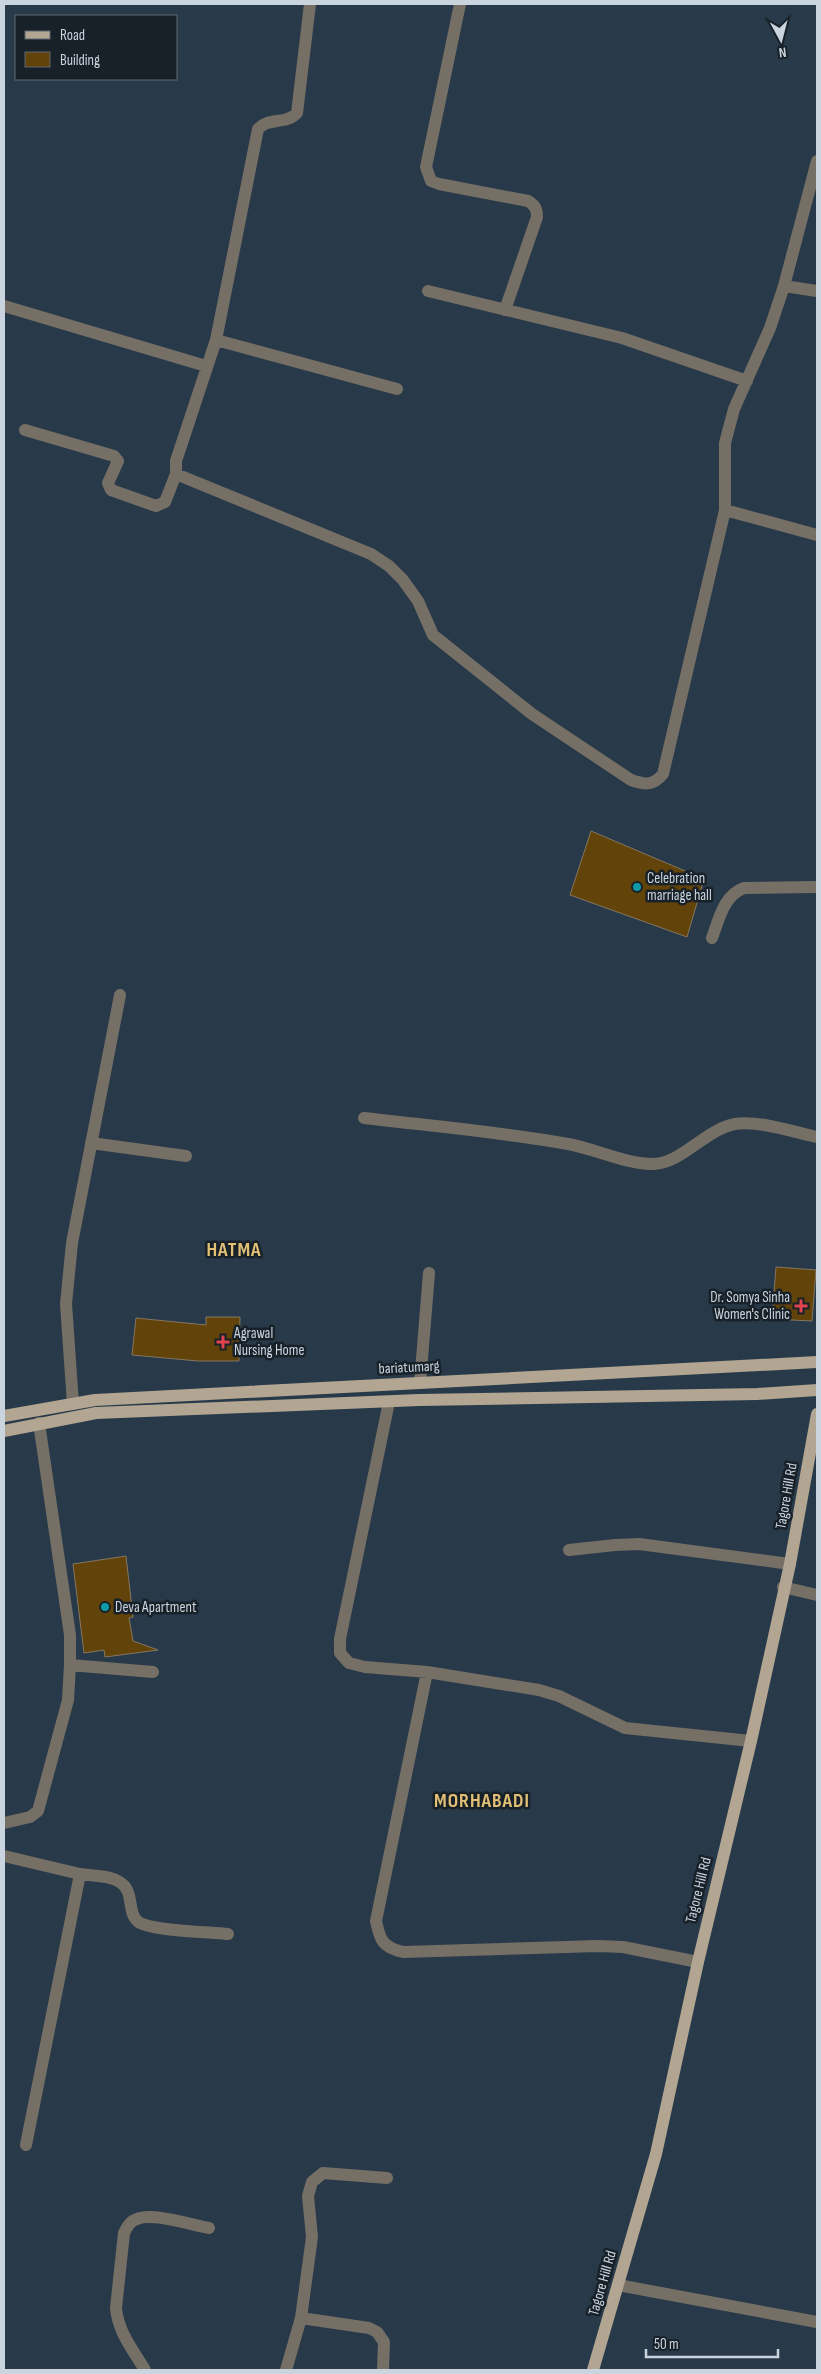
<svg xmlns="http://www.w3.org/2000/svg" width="821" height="2374" font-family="'Sofia Sans Condensed',sans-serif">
	<rect width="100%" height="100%" fill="#283a4a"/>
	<path fill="#624309" stroke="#857660" d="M591,831L704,879L687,937L570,895Z
		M776,1267L816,1270L812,1321L772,1319Z
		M206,1317H240L239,1361H198L132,1355L136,1318L206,1325Z
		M126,1556L133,1617L129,1618L133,1641L158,1650L105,1657L104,1650L84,1653L73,1564Z"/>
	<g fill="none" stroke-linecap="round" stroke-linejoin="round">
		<path stroke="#756f65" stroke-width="12" d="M310,4L297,113C286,125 268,117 258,129L216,340L176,461V474L371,554L389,566L403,580L418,601L433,635L532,714L631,780C645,785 653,786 663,774L725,510V443L734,409L770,328L784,286L817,161
			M460,4L426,167L431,181L439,184L528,201C535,205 537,209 537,217L505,310
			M784,286L817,291
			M428,291L622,338L747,381
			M4,306L206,366
			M216,340L397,389
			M25,430L114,456L118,461L108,483L111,490L156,506L165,502L176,474
			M725,510L817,535
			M712,938C719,919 724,895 744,888L817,887
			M364,1118C432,1126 501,1132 568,1144C596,1149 625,1164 654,1164C682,1163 706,1129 735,1124C758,1120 794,1132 817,1137
			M91,1143L186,1156
			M420,1383L429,1273
			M389,1402L340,1639V1653L349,1663L365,1667L427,1672L539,1690L559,1696L625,1728L751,1741
			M73,1404L66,1304L72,1243L120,995
			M569,1550L615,1545L639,1544L790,1564
			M783,1587L817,1595
			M70,1665L153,1672
			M427,1672L376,1921C380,1940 382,1947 403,1952L598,1946L623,1947L698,1962
			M4,1823L30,1817L38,1811L68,1700L70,1665V1635L39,1423
			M4,1856L80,1874L26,2145
			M80,1874C93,1876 110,1875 121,1883C135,1892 126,1915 140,1923C155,1931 208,1932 228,1934
			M618,2285L817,2322
			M301,2318L312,2237L308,2196L312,2182L323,2173L387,2178
			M145,2370C133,2350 118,2332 116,2308L124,2233C127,2227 130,2221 137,2219C152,2212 191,2225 209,2228
			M286,2370L301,2318L369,2328L377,2332L384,2342L383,2370"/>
		<path stroke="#b2a591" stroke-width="12" d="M4,1416L95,1400L817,1362
			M4,1431L96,1413L419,1400L757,1394L817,1390
			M593,2370L656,2154L698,1962L751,1741L790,1564L817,1414"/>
	</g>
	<g fill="#0f9aa8" stroke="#182028" stroke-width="2">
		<circle cx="637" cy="887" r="5"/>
		<circle cx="105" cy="1607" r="5"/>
	</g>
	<g fill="#e0444e" stroke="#182028" stroke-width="2">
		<path d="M798.5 1298.5h5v5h5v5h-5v5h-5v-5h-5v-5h5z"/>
		<path d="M220.5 1334.5h5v5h5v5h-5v5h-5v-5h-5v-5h5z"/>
	</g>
	<g text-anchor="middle" stroke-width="5" stroke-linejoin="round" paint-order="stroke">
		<g font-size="15" fill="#c9d4de" stroke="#182028" text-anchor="start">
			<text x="647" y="883">Celebration<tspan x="647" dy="17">marriage hall</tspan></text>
			<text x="790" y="1302" text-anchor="end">Dr. Somya Sinha<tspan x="790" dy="17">Women's Clinic</tspan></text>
			<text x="234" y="1338">Agrawal<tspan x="234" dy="17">Nursing Home</tspan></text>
			<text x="115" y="1612">Deva Apartment</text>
		</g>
		<g font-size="15" fill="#c9d4de" stroke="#182028">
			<text transform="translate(409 1367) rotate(-3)" y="5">bariatumarg</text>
			<text transform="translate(786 1496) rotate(-80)" y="5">Tagore Hill Rd</text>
			<text transform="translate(698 1890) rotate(-76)" y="5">Tagore Hill Rd</text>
			<text transform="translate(602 2283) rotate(-74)" y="5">Tagore Hill Rd</text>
		</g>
		<g font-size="20" font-weight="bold" letter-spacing="1" fill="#e1c076" stroke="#182028">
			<text x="234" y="1256">HATMA</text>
			<text x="482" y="1807">MORHABADI</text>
		</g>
	</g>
	<rect width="821" height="2374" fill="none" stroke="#c9d4de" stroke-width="10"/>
	<rect x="15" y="15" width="162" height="65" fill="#182028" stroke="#5f6871"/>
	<rect x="25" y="31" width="25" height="8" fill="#b2a591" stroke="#5f6871"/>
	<text x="60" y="40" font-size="15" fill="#c9d4de">Road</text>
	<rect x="25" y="52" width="25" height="15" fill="#624309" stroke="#5f6871"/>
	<text x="60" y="65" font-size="15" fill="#c9d4de">Building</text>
	<g transform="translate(781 40) rotate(173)" stroke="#182028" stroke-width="4" paint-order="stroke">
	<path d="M0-4L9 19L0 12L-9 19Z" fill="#c9d4de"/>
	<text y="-8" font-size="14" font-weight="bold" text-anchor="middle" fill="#c9d4de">N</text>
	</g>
	<path d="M646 2349v8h132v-8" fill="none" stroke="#c9d4de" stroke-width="2.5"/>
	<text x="654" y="2349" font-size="15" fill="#c9d4de" stroke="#182028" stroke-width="4" paint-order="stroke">50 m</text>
</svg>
